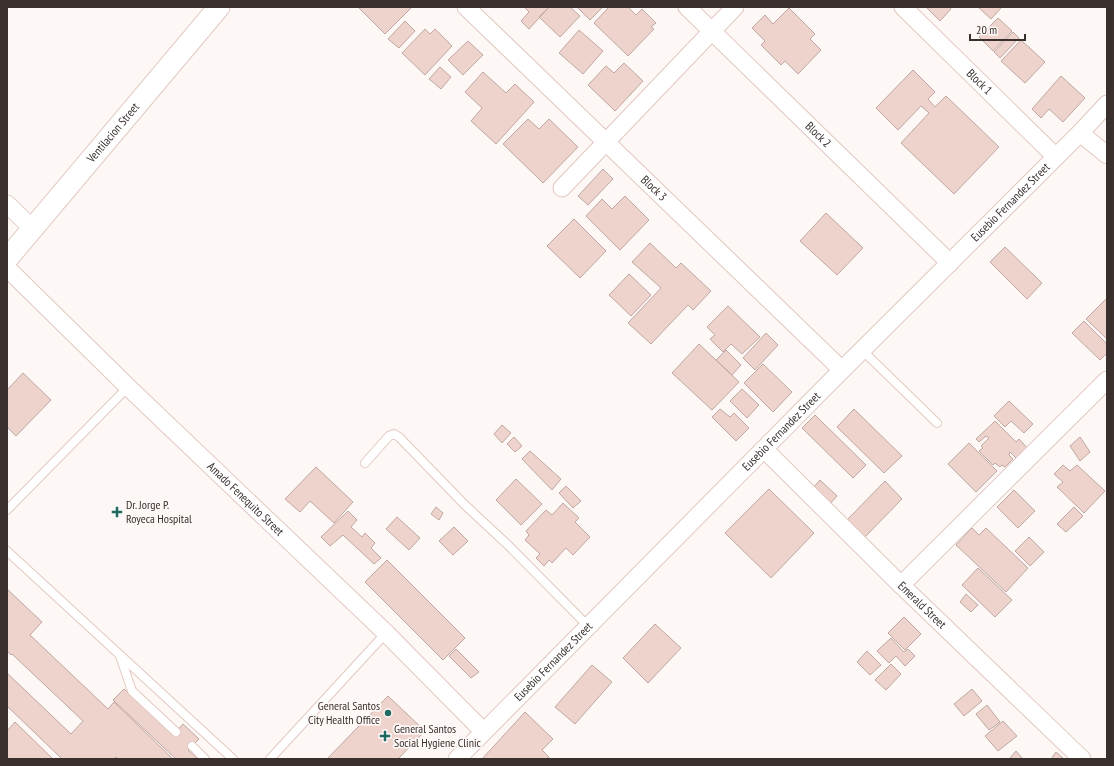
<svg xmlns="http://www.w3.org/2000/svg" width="1114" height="766" font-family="'PT Sans Narrow',sans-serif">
	<rect width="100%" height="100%" fill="#fdf8f6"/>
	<path fill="#edd3cc" stroke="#c0a7a1" d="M358,7H412L385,34Z
		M524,7H549L529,29L521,21L529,12Z
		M549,7H570L580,16L560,37L539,17Z
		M577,7H603L590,20Z
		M609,7H628L636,15L642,9L656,23L651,27L654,29L628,56L594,23Z
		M926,7H949L951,9L940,21Z
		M978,7H1002L991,19Z
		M789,8L815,34L810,39L821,50L798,74L785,61L781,65L761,45L765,41L752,28L765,15L773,24Z
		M998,18L1012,31L993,51L979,37Z
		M405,21L415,31L399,48L388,39Z
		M425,29L430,34L435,29L452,46L425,75L402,53Z
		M579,30L603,51L583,74L559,53Z
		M1013,32L1019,38L1000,58L994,52Z
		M1021,40L1045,62L1025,83L1001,61Z
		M468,41L483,55L463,75L448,60Z
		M624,63L643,81L615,111L588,85L606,66L614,73Z
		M440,67L451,77L441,89L429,79Z
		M913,70L935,92L928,99L935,107L946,96L999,147L954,194L901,143L929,113L921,106L898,130L876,108Z
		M483,72L506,93L515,84L534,102L496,144L471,121L482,108L465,92Z
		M1061,76L1085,98L1063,122L1049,109L1041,118L1032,109Z
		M528,119L539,129L549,119L578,147L543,183L503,144Z
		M603,169L613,179L588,205L578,196Z
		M625,196L649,220L620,250L586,216L602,199L612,209Z
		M826,213L863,248L837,275L800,241Z
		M574,219L606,251L580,278L547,246Z
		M650,243L676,268L681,263L711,291L693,310L688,305L651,344L628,323L661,288L632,262Z
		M1005,247L1042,283L1027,299L990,262Z
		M629,274L651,295L631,316L609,295Z
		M1107,298V339L1086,319Z
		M728,306L760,337L742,354L731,344L723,352L710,339L715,335L707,327Z
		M1084,321L1107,344V353L1100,360L1072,333Z
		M766,333L778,345L755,370L743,358Z
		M699,344L739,382L712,410L672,373Z
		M726,350L741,365L732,375L716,360Z
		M763,364L792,392L773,412L744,383Z
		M23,373L51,400L16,436L7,427V390Z
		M742,389L759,405L747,418L730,401Z
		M1009,401L1033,424L1024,433L1011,421L1005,427L994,416Z
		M720,409L730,417L734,413L749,428L736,441L712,417Z
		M854,409L902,456L884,473L837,427Z
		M815,415L866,465L853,478L802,428Z
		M995,421L1016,442L1019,439L1030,451L1020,462L1010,452L1009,455L1013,459L1005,467L1002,465L1000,467L995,463L993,465L979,451L983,448L981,446L989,438L986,436L979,442L976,439Z
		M502,425L511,433L502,443L494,434Z
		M514,437L522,446L515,452L507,444Z
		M1080,437L1090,452L1080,461L1070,446Z
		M969,443L997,471L976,492L948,464Z
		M530,451L561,479L552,490L522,459Z
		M1063,465L1070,471L1077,465L1105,491L1084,513L1057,487L1063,482L1054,474Z
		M316,467L353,502L334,523L310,501L300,512L285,499Z
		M516,479L542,504L521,525L496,500Z
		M820,480L837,496L829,505L812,489Z
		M885,481L902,499L865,537L847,520Z
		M566,486L581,501L573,508L559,493Z
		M769,489L814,533L771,578L725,533Z
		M1014,490L1035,511L1018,528L997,507Z
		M563,503L579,518L575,522L590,537L573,555L566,548L552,563L549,560L544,566L536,558L540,554L525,540L529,535L526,531L546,510L552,515Z
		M436,507L443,513L439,520L431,514Z
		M1074,507L1083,516L1066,532L1057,524Z
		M348,511L357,520L351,527L362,537L365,533L375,543L371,548L381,558L374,564L343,535L330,546L321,537Z
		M397,517L420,538L409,550L386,529Z
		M454,527L468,541L453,555L439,541Z
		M972,528L979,535L986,528L1028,568L1006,592L956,545Z
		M1029,537L1044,552L1030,566L1015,551Z
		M387,560L465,638L443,660L365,582Z
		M978,568L1012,600L995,617L962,585Z
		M7,589L42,622L30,635L108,709L114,702L173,759H119L116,757L114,759H62L7,706V673L71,734L83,721L12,654L11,655L7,651Z
		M966,594L978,605L971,612L960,602Z
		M904,617L921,634L905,650L888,633Z
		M655,624L681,648L648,683L623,658Z
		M891,638L904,652L908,649L915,656L905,666L896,656L889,663L877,651Z
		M456,649L479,672L471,678L449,656Z
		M867,651L881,665L870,675L857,662Z
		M891,664L901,674L886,690L875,680Z
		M592,665L612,682L575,724L555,707Z
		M124,689L173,735L183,724L199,739L188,750L198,759H176L113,700Z
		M972,689L982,701L964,716L954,704Z
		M388,696L425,731L398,759H327Z
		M987,705L1000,722L989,730L976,714Z
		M525,712L553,739L542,750L549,757L546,759H482Z
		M1003,721L1017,736L998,751L985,736Z
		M15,722L53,759H7V731Z
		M1016,751L1023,759H1009Z
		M1056,752L1064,759H1051Z"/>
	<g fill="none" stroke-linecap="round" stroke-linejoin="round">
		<g stroke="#e2c8c1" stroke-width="10">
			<path id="service" d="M862,350L937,423
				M365,463L389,436L394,434L399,437L465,505L509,546L588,626
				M7,510L128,387
				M7,551L233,759
				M120,656L132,691L176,732
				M192,746L205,759
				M270,759L386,633"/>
		</g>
		<g stroke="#e2c8c1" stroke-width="19">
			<g id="minor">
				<path id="s1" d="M466,7L842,370"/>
				<path id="s2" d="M687,7L950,263"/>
				<path id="s3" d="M903,7L1056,157"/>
				<path d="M1080,133L1107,155"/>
				<path d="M562,188L735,7"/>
				<path d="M7,204L33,229"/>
				<path id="s4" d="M7,268L128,387L386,633L483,731"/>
				<path id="s5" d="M764,449L901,585L1082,759"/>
				<path d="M901,585L1107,380"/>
				<path id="s6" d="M457,759L842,370L1080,133L1107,104"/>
			</g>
		</g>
		<g stroke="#e2c8c1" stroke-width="23">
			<g id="tertiary">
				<path id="s7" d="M7,259L219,7"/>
			</g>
		</g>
		<use href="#service" stroke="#fff" stroke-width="8"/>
		<use href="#minor" stroke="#fff" stroke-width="17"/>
		<use href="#tertiary" stroke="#fff" stroke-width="21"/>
	</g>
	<g fill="#216a62" stroke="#fdf8f6" stroke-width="1.5">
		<path d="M115 506h4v4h4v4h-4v4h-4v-4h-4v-4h4z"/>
		<circle cx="388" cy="713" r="4"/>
		<path d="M383 730h4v4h4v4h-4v4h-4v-4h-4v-4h4z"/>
	</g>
	<g text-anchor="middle" stroke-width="3.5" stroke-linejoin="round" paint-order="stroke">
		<g font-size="12" fill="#392f2d" stroke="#fdf8f6">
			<text dy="4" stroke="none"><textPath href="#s3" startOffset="107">Block 1</textPath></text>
			<text dy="4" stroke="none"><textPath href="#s7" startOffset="165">Ventilacion Street</textPath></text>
			<text dy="4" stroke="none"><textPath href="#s2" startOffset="183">Block 2</textPath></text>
			<text dy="4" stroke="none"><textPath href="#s1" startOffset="261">Block 3</textPath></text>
			<text dy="4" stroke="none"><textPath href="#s6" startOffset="785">Eusebio Fernandez Street</textPath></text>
			<text dy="4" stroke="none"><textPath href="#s6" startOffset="461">Eusebio Fernandez Street</textPath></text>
			<text dy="4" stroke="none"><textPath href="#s4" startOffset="332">Amado Fenequito Street</textPath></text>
			<text dy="4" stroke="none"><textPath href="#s5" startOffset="222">Emerald Street</textPath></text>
			<text dy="4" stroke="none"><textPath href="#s6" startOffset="137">Eusebio Fernandez Street</textPath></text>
		</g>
		<g font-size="12" fill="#392f2d" stroke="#fdf8f6" text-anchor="start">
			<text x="126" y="509">Dr. Jorge P.<tspan x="126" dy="14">Royeca Hospital</tspan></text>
			<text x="380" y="710" text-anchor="end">General Santos<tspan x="380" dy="14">City Health Office</tspan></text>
			<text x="394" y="733">General Santos<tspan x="394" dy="14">Social Hygiene Clinic</tspan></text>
		</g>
	</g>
	<rect width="1114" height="766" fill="none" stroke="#392f2d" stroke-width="16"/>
	<path d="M970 34v6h55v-6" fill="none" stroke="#392f2d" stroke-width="2"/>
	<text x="976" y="34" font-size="12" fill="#392f2d" stroke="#fdf8f6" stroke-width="3" paint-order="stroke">20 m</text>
</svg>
